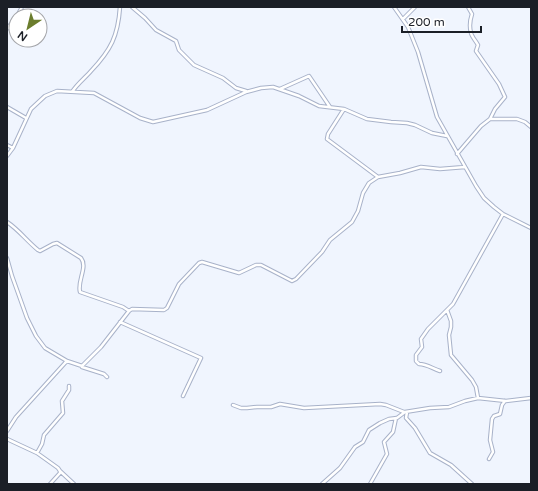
<svg xmlns="http://www.w3.org/2000/svg" width="538" height="491" font-family="'Varela Round',sans-serif">
	<rect width="100%" height="100%" fill="#f0f5fe"/>
	<g fill="none" stroke-linecap="round" stroke-linejoin="round">
		<g stroke="#a8b2c9" stroke-width="4.5">
			<path id="minor" d="M132,7L145,18L156,30L176,41L179,50L194,65L223,78L236,88L246,91
				M394,7L408,27L418,52L437,117L476,186L484,198L494,207L503,214L531,228
				M17,16L22,7
				M403,19L415,7
				M7,29L16,17
				M280,89L309,76L330,107
				M72,92C77,84 85,78 91,71C111,50 118,36 120,7
				M7,107L26,118
				M344,109L328,134L327,139L378,177
				M490,119H517L525,122L531,127
				M7,145L13,148
				M457,154L481,126L490,119L495,109L505,97L499,84L476,51L478,45C476,41 472,37 471,33C469,26 470,20 472,14L468,7
				M7,156L13,148L31,109L45,96L57,91L94,93L140,118L153,122L207,110L246,92L261,88L273,87L299,96L319,106L344,109L367,119L391,122L407,123L415,125L432,133L447,136
				M7,222C18,229 27,241 38,250L40,251L53,244L57,243L81,258C88,267 77,281 80,292L123,307L129,311
				M7,258L12,276L27,318L36,336L45,348L67,361
				M447,310L451,321V327L449,335L451,355L472,380L476,387L478,398
				M120,322L201,358L183,396
				M82,367L104,374L107,377
				M440,371C433,369 427,364 419,364L416,361V355L422,347L421,339L428,329L453,304L503,214
				M233,405L241,408H247L257,407H271L280,404L304,408L380,404L386,405L404,412
				M407,412L406,418L415,428L430,453L451,465L472,484
				M7,431L16,417L65,363L67,361L82,366L101,347L129,311L132,309L164,310L167,308L179,284L199,263L202,262L239,273L256,265H261L292,281L296,279L322,252L330,240L352,222L358,211L363,193L369,183L378,177L400,173L421,167L440,169L465,167
				M7,439L37,453L58,468L60,471V473L50,484
				M37,453L42,444L44,435L63,413L62,401L69,390V386
				M489,459L493,452L490,440L492,419L494,416L500,414L502,405L505,401
				M60,471L74,484
				M322,484L340,468L355,447L363,442L369,430L380,423L389,419L397,418L405,412L430,408L449,407L465,401L478,398L506,401L531,398
				M370,484L387,454L384,442L393,432L396,418"/>
		</g>
		<use href="#minor" stroke="#fff" stroke-width="2.5"/>
	</g>
	<rect width="538" height="491" fill="none" stroke="#1b1f27" stroke-width="16"/>
	<g transform="translate(28 28) rotate(215)"><circle r="19" fill="#ffffff" stroke="#a4a5a9"/>
	<path d="M0-3L7 15L0 10L-7 15Z" fill="#6b7d2d"/>
	<text y="-6" font-size="11" font-weight="bold" text-anchor="middle" fill="#1b1f27">N</text>
	</g>
	<path d="M402 26v6h79v-6" fill="none" stroke="#1b1f27" stroke-width="2"/>
	<text x="408" y="26" font-size="12" fill="#1b1f27" stroke="#ffffff" stroke-width="3" paint-order="stroke">200 m</text>
</svg>
